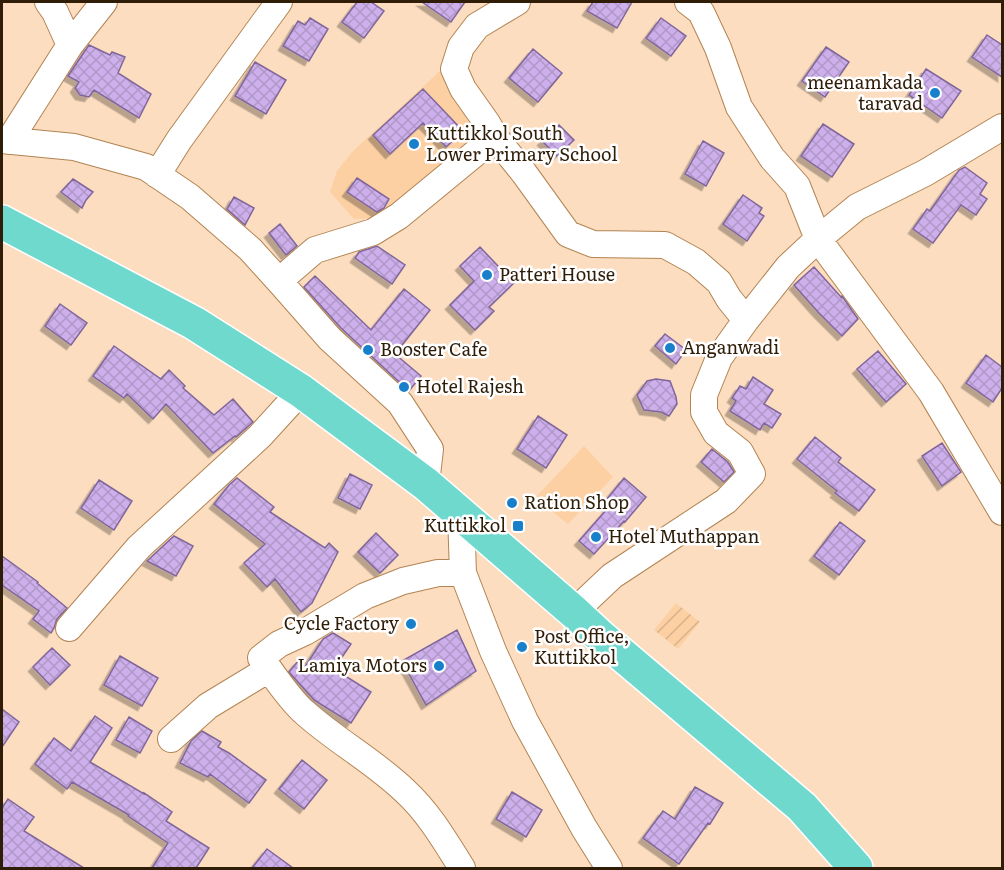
<svg xmlns="http://www.w3.org/2000/svg" width="1004" height="870" font-family="Literata,serif">
	<defs>
		<pattern id="industrial-furrows" width="10" height="10" patternUnits="userSpaceOnUse" patternTransform="scale(1.5)"><rect width="10" height="10" fill="#fcd0a3"/><path d="M-1 1l2-2M0 10L10 0M9 11l2-2" fill="none" stroke="#d8b28b"/></pattern>
		<pattern id="building-cross-hatch" width="8" height="8" patternUnits="userSpaceOnUse" patternTransform="scale(1.5)"><rect width="8" height="8" fill="#cdb0eb"/><path d="M0 0l8 8M0 8l8-8" fill="none" stroke="#b097c8"/></pattern>
		<filter id="shadow"><feDropShadow dx="-4.5" dy="4.5" stdDeviation="0" flood-color="#0004"/></filter>
	</defs>
	<rect width="100%" height="100%" fill="#fcddbf"/>
	<path fill="#fcd0a3" d="M441,70L476,136L401,206L372,218L354,219L330,192L337,171L352,152Z
		M584,446L613,477L568,524L535,498Z"/>
	<path fill="url(#industrial-furrows)" d="M676,603L700,622L678,649L654,630Z"/>
	<path fill="url(#building-cross-hatch)" stroke="#81669b" stroke-width="1.5" filter="url(#shadow)" d="M357,2H371L384,11L364,38L342,22Z
		M422,2H465L451,22Z
		M593,2H632L617,28L587,11Z
		M310,18L328,29L309,61L283,46L298,21L305,25Z
		M661,18L686,36L671,56L646,38Z
		M987,35L1002,45V77L972,57Z
		M89,45L110,55L112,52L125,57L118,73L151,94L139,118L94,90L89,97L80,95L75,88L79,82L68,76Z
		M826,47L849,62L825,97L802,81Z
		M533,49L562,73L538,102L509,78Z
		M255,62L286,80L266,114L235,96Z
		M926,69L961,91L942,118L909,95Z
		M423,89L463,131L446,147L423,123L390,154L373,135Z
		M823,124L854,144L832,177L801,156Z
		M559,125L574,140L557,156L542,141Z
		M703,141L724,153L706,186L685,174Z
		M965,167L987,183L980,194L987,199L976,215L961,205L933,243L913,229L927,209L930,211L959,170Z
		M357,178L389,199L384,208L377,212L347,192Z
		M73,179L93,192L86,200L82,208L61,192Z
		M743,195L762,208L759,213L764,216L747,241L723,224Z
		M234,197L254,208L245,225L227,209Z
		M280,224L297,246L286,255L269,233Z
		M377,246L405,265L392,284L355,258L359,252Z
		M480,247L514,283L489,307L494,311L475,330L450,305L474,281L460,266Z
		M814,267L841,297L842,296L858,319L842,336L818,312L794,285Z
		M315,276L371,330L404,289L430,310L395,354L421,376L409,391L341,328L304,287Z
		M60,304L87,323L71,345L45,326Z
		M665,334L686,350L676,364L655,346Z
		M114,346L161,379L169,370L185,386L183,388L214,415L233,399L253,422L236,437L235,436L213,453L166,404L153,419L127,394L124,398L93,376Z
		M878,351L906,384L886,402L857,369Z
		M986,355L1002,367V388L993,402L966,383Z
		M753,377L773,390L764,404L781,414L772,428L764,423L760,430L730,411L736,401L732,398L740,386L746,389Z
		M656,379L670,381L676,397L677,404L669,416L661,412L644,410L637,395L647,381Z
		M538,416L567,435L546,468L517,449Z
		M815,437L841,458L838,462L875,490L859,511L835,493L837,491L797,459Z
		M942,443L961,472L942,486L922,456Z
		M712,449L728,462L734,472L724,482L701,462Z
		M350,474L372,485L360,509L338,498Z
		M237,478L274,507L270,512L325,548L329,543L338,552L312,603L301,612L275,579L267,587L244,563L265,544L214,504L229,485Z
		M624,478L646,497L625,522L624,521L594,554L579,541L608,508L603,504Z
		M99,480L132,501L114,530L81,508Z
		M840,522L865,541L839,575L814,556Z
		M376,533L398,555L380,573L358,552Z
		M174,536L193,546L176,576L147,561Z
		M2,556L38,582L37,583L67,608L57,619L54,628L51,633L33,619L39,611L2,585Z
		M457,630L476,671L426,705L402,661Z
		M333,633L351,644L334,669L371,692L351,723L314,700L289,672L298,661L305,667L323,639Z
		M52,648L70,665L50,685L33,667Z
		M120,656L158,678L142,706L104,685Z
		M2,709L19,722L2,747Z
		M95,716L112,728L90,762L144,794V793L172,812L166,821L209,848L196,868H152L168,843L128,816L129,815L72,782L67,789L35,764L54,738L71,751Z
		M129,717L152,731L140,753L116,740Z
		M202,731L221,742L218,747L229,753L266,780L249,803L210,774L208,777L180,763L191,741Z
		M302,760L327,780L304,809L279,789Z
		M695,787L723,803L710,824L708,823L679,864L643,838L663,811L675,819Z
		M512,792L542,810L526,837L496,819Z
		M8,799L34,817L24,831L84,868H2V808Z
		M267,849L293,868H252Z"/>
	<g fill="none" stroke-linecap="round" stroke-linejoin="round">
		<g stroke="#b28453" stroke-width="28">
			<path id="minor" d="M688,2L701,12L718,48L739,107L772,158L797,186L818,239L931,392L1002,512
				M70,45L104,2
				M495,137L487,123L463,89L454,69L461,47L477,26L517,2
				M2,140L74,147L146,167L190,197L228,230L250,249L279,281
				M9,141L70,45L55,12L48,2
				M157,175L179,140L279,2
				M746,320L788,267L818,239L857,207L925,173L1002,127
				M426,484L430,449L400,403L330,339L279,281L315,250L373,232L399,216L495,137L524,173L568,234L593,244L665,245L696,262L719,282L729,299L746,320L719,358L704,395V412L716,433L740,452L752,474L726,501L612,576L574,612
				M461,514L463,573L493,651L525,721L584,828L609,868
				M69,628L139,547L260,436L301,391
				M171,739L208,706L269,669
				M462,868C445,841 429,813 405,791C374,761 336,741 304,712C289,699 273,674 261,658L279,644L305,632L365,596L403,581L438,573H463"/>
		</g>
		<g stroke="#fff" stroke-width="36">
			<path id="highway" d="M2,222L194,323L301,391L426,484L574,612L601,637L802,807L856,868"/>
		</g>
		<use href="#minor" stroke="#fff" stroke-width="26"/>
		<use href="#highway" stroke="#6fd9ce" stroke-width="33"/>
	</g>
	<g fill="#1880ca" stroke="#fff" stroke-width="2">
		<circle cx="935" cy="93" r="6"/>
		<circle cx="414" cy="144" r="6"/>
		<circle cx="487" cy="275" r="6"/>
		<circle cx="670" cy="348" r="6"/>
		<circle cx="368" cy="350" r="6"/>
		<circle cx="404" cy="387" r="6"/>
		<circle cx="512" cy="503" r="6"/>
		<rect x="512" y="520" width="12" height="12" rx="3"/>
		<circle cx="596" cy="537" r="6"/>
		<circle cx="411" cy="624" r="6"/>
		<circle cx="522" cy="647" r="6"/>
		<circle cx="439" cy="666" r="6"/>
	</g>
	<g text-anchor="middle" stroke-width="5" stroke-linejoin="round" paint-order="stroke">
		<g font-size="18" fill="#2f1d08" stroke="#fff" text-anchor="start">
			<text x="923" y="89" text-anchor="end">meenamkada<tspan x="923" dy="21">taravad</tspan></text>
			<text x="426" y="140">Kuttikkol South<tspan x="426" dy="21">Lower Primary School</tspan></text>
			<text x="499" y="281">Patteri House</text>
			<text x="682" y="354">Anganwadi</text>
			<text x="380" y="356">Booster Cafe</text>
			<text x="416" y="393">Hotel Rajesh</text>
			<text x="524" y="509">Ration Shop</text>
			<text x="506" y="532" text-anchor="end">Kuttikkol</text>
			<text x="608" y="543">Hotel Muthappan</text>
			<text x="399" y="630" text-anchor="end">Cycle Factory</text>
			<text x="534" y="643">Post Office,<tspan x="534" dy="21">Kuttikkol</tspan></text>
			<text x="427" y="672" text-anchor="end">Lamiya Motors</text>
		</g>
	</g>
	<rect width="1004" height="870" fill="none" stroke="#2f1d08" stroke-width="6"/>
</svg>
